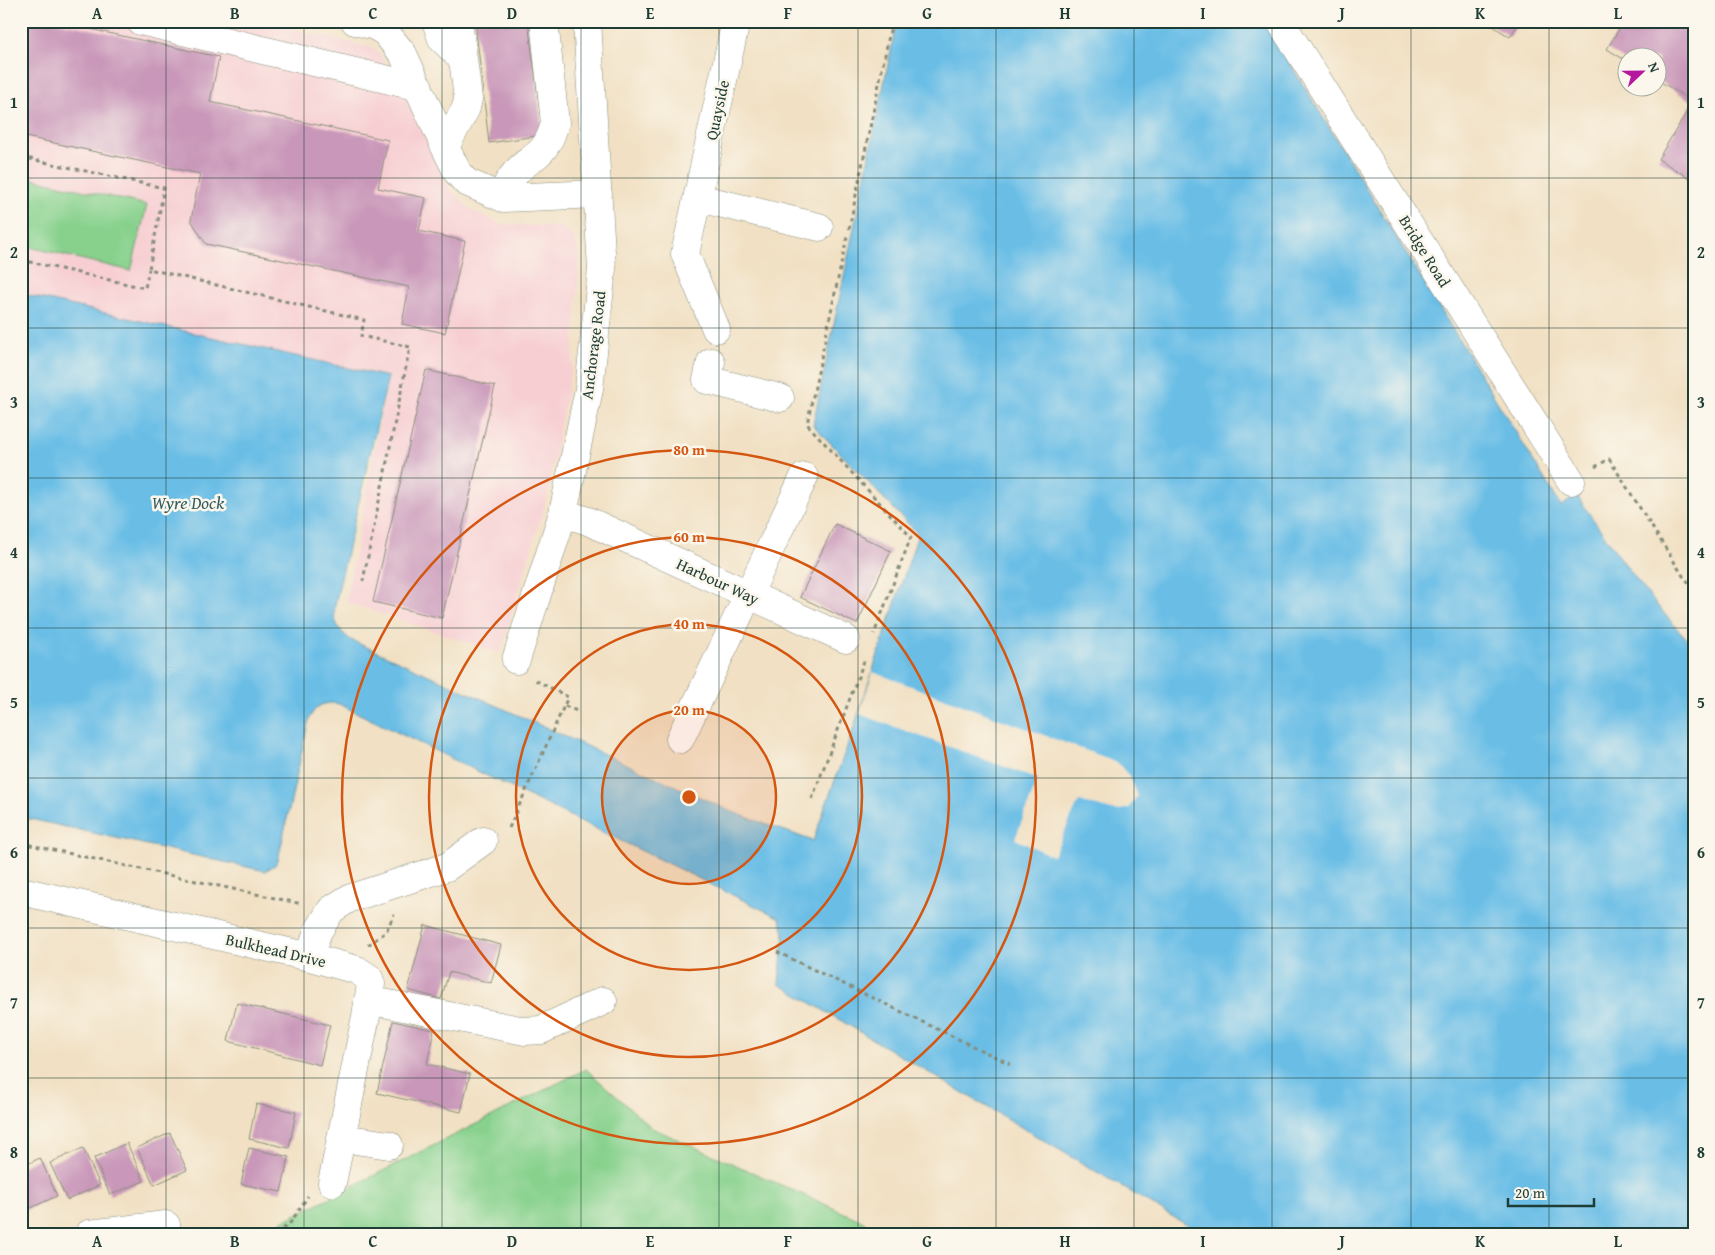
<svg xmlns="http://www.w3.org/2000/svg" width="1715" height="1255" font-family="'Gentium Book Plus',serif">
	<rect width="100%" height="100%" fill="#fbf7ec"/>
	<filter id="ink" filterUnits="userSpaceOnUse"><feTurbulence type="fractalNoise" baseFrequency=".02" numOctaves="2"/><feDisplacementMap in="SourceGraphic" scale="10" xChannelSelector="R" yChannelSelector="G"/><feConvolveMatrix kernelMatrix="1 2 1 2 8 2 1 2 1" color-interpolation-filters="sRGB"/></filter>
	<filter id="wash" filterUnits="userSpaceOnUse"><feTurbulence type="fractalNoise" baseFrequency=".0096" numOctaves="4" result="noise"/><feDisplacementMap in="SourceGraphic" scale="20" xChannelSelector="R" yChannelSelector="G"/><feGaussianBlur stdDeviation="1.12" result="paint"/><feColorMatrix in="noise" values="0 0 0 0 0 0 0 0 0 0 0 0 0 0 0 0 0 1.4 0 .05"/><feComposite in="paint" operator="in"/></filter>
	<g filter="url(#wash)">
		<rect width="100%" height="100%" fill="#f1e0c3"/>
		<path fill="#f7cfd3" d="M21,21H252L375,48L394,74L449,188L470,209L501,224L561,227L574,238L580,256L572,366L546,501L500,653L346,602L388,377L21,294Z"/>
		<path fill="#87d18d" stroke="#538760" d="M33,179L147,205L131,271L21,245V231Z
			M586,1069L652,1128L858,1219L883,1234H257Z"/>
		<path fill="#6abee6" stroke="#447e8d" d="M897,21H1264L1561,506L1577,496C1613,548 1649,601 1694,646V1234H1202L779,984L784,933L780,918L339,704C324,701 316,705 309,719L278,860L275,865L265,871L21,817V294L388,377L335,604C332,620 338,630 351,640L735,813L813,841L854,727L918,534L813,425Z"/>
		<path fill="#f1e0c3" d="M873,672L1117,762L1130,777L1137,796L1129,808L1115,811L1079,801L1053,856L1015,839L1038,779L859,714Z"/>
		<g id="blocks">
			<path fill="#c997b9" d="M21,21H53L219,57L210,102L388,140L378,188L426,198L419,231L465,241L445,333L402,324L409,287L206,244L191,220L200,174L21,136Z
				M475,21H528L543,135L489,143Z
				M1485,21H1520L1510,37Z
				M1624,21H1694V181L1658,159L1693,102L1658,80V58H1628V62L1607,49Z
				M426,370L495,386L442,618L373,602Z
				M835,524L891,551L857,624L800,597Z
				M425,925L501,945L491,983L449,972L441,999L408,990Z
				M237,1003L330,1025L320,1065L228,1041Z
				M393,1021L434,1030L427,1064L470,1074L461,1112L377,1093Z
				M256,1104L296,1112L289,1148L249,1139Z
				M170,1133L187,1170L154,1185L137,1148Z
				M127,1143L144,1181L110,1195L94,1158Z
				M83,1148L100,1185L67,1200L50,1163Z
				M249,1148L289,1157L281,1192L241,1184Z
				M40,1158L57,1196L24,1211L21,1206V1167Z"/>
		</g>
	</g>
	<g filter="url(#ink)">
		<use href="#blocks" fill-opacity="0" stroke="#888e7c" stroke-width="1"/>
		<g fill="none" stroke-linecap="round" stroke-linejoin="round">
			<g stroke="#888e7c" stroke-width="29">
				<path id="minor" d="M140,21L419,87
					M355,21L375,26L385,32L403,54L445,147L458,173L466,182L503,198L598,194
					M436,21L442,39L463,59L468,99L466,108L445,147
					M458,21L463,59
					M1280,21L1571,481
					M503,198C505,192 506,185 510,180C527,154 545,162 555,123L544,21
					M698,198L819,227
					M716,329L685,254L736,21
					M711,362L707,380L780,398
					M563,513L588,521L846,639
					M516,660L563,513L589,389L602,269L587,21
					M680,739L804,477
					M21,891L310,957L357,970L369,978L371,984L366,1016L332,1183
					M310,957L317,933L331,910L348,899L447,867L483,841
					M368,1000L525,1031L541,1030L603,1001
					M342,1138L389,1145
					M89,1234L166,1225"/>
			</g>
			<path stroke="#888e7c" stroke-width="3" stroke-dasharray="4 4" stroke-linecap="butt" d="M21,157L164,188L149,269L364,320L361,336L410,347L363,581
				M849,229L892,21
				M847,237L807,424L911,537L874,634
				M21,260L145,288L149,269
				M1595,467L1609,459L1685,579L1694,587
				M565,706L577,711
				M812,799L864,661
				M509,828L568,697L535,680
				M21,843L302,904
				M368,945L386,932L394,914
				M777,952L1010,1064
				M277,1234L291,1222L308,1196"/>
			<use href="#minor" stroke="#fff" stroke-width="28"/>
		</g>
	</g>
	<path fill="none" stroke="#1f3d34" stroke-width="1" stroke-opacity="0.55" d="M166,21V1234M304,21V1234M442,21V1234M581,21V1234M719,21V1234M858,21V1234M996,21V1234M1134,21V1234M1272,21V1234M1411,21V1234M1549,21V1234M21,178H1694M21,328H1694M21,478H1694M21,628H1694M21,778H1694M21,928H1694M21,1078H1694"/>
	<circle cx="689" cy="797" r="87" fill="#d45610" fill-opacity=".12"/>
	<g fill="none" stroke="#d45610" stroke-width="2.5">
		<circle cx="689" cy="797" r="87"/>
		<circle cx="689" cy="797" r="173"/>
		<circle cx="689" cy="797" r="260"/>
		<circle cx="689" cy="797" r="347"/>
	</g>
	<g text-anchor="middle" stroke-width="5" stroke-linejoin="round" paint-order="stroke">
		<g font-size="16" fill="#1f3d34" stroke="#fbf7ec">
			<text transform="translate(717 110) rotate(-78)" y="6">Quayside</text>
			<text transform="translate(1425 251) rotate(58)" y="6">Bridge Road</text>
			<text transform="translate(593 345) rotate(-83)" y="6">Anchorage Road</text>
			<text transform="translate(718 581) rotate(25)" y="6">Harbour Way</text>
			<text transform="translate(276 950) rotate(13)" y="6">Bulkhead Drive</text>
		</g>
		<g font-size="18" font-style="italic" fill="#325d60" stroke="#fbf7ec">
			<text x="188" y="509">Wyre Dock</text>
		</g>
	</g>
	<circle cx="689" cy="797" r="8" fill="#d45610" stroke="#fbf7ec" stroke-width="2.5"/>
	<g font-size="15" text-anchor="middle" font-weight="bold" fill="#d45610" stroke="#fbf7ec" stroke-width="5" stroke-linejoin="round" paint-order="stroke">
		<text x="689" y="455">80 m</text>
		<text x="689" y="542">60 m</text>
		<text x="689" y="629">40 m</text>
		<text x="689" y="715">20 m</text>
	</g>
	<rect width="1715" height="1255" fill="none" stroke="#fbf7ec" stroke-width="55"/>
	<g transform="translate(1642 72) rotate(68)"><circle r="24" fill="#fbf7ec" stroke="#a3ada2"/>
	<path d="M0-4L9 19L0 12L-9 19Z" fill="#b5179e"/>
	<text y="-8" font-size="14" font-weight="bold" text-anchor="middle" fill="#1f3d34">N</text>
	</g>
	<path d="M1508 1198v8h86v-8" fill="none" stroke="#1f3d34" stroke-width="2.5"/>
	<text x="1515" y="1198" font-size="15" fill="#1f3d34" stroke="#fbf7ec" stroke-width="4" paint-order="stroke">20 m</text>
	<rect x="28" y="28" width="1660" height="1200" fill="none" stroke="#1f3d34" stroke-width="2"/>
	<g font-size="16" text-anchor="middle" font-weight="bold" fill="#1f3d34">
		<text x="97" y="19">A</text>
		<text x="235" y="19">B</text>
		<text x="373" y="19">C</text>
		<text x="512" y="19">D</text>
		<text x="650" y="19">E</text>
		<text x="788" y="19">F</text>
		<text x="927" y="19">G</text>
		<text x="1065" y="19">H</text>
		<text x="1203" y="19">I</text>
		<text x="1342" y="19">J</text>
		<text x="1480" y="19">K</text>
		<text x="1618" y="19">L</text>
		<text x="14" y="108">1</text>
		<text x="1701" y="108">1</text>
		<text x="14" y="258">2</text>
		<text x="1701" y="258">2</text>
		<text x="14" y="408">3</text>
		<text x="1701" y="408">3</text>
		<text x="14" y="558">4</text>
		<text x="1701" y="558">4</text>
		<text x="14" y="708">5</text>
		<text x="1701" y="708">5</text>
		<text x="14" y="858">6</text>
		<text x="1701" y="858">6</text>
		<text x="14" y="1008">7</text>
		<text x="1701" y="1008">7</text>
		<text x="14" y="1158">8</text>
		<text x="1701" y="1158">8</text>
		<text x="97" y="1247">A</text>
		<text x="235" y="1247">B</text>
		<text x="373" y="1247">C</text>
		<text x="512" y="1247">D</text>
		<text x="650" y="1247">E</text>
		<text x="788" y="1247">F</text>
		<text x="927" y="1247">G</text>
		<text x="1065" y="1247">H</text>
		<text x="1203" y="1247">I</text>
		<text x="1342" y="1247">J</text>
		<text x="1480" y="1247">K</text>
		<text x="1618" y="1247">L</text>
	</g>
</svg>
